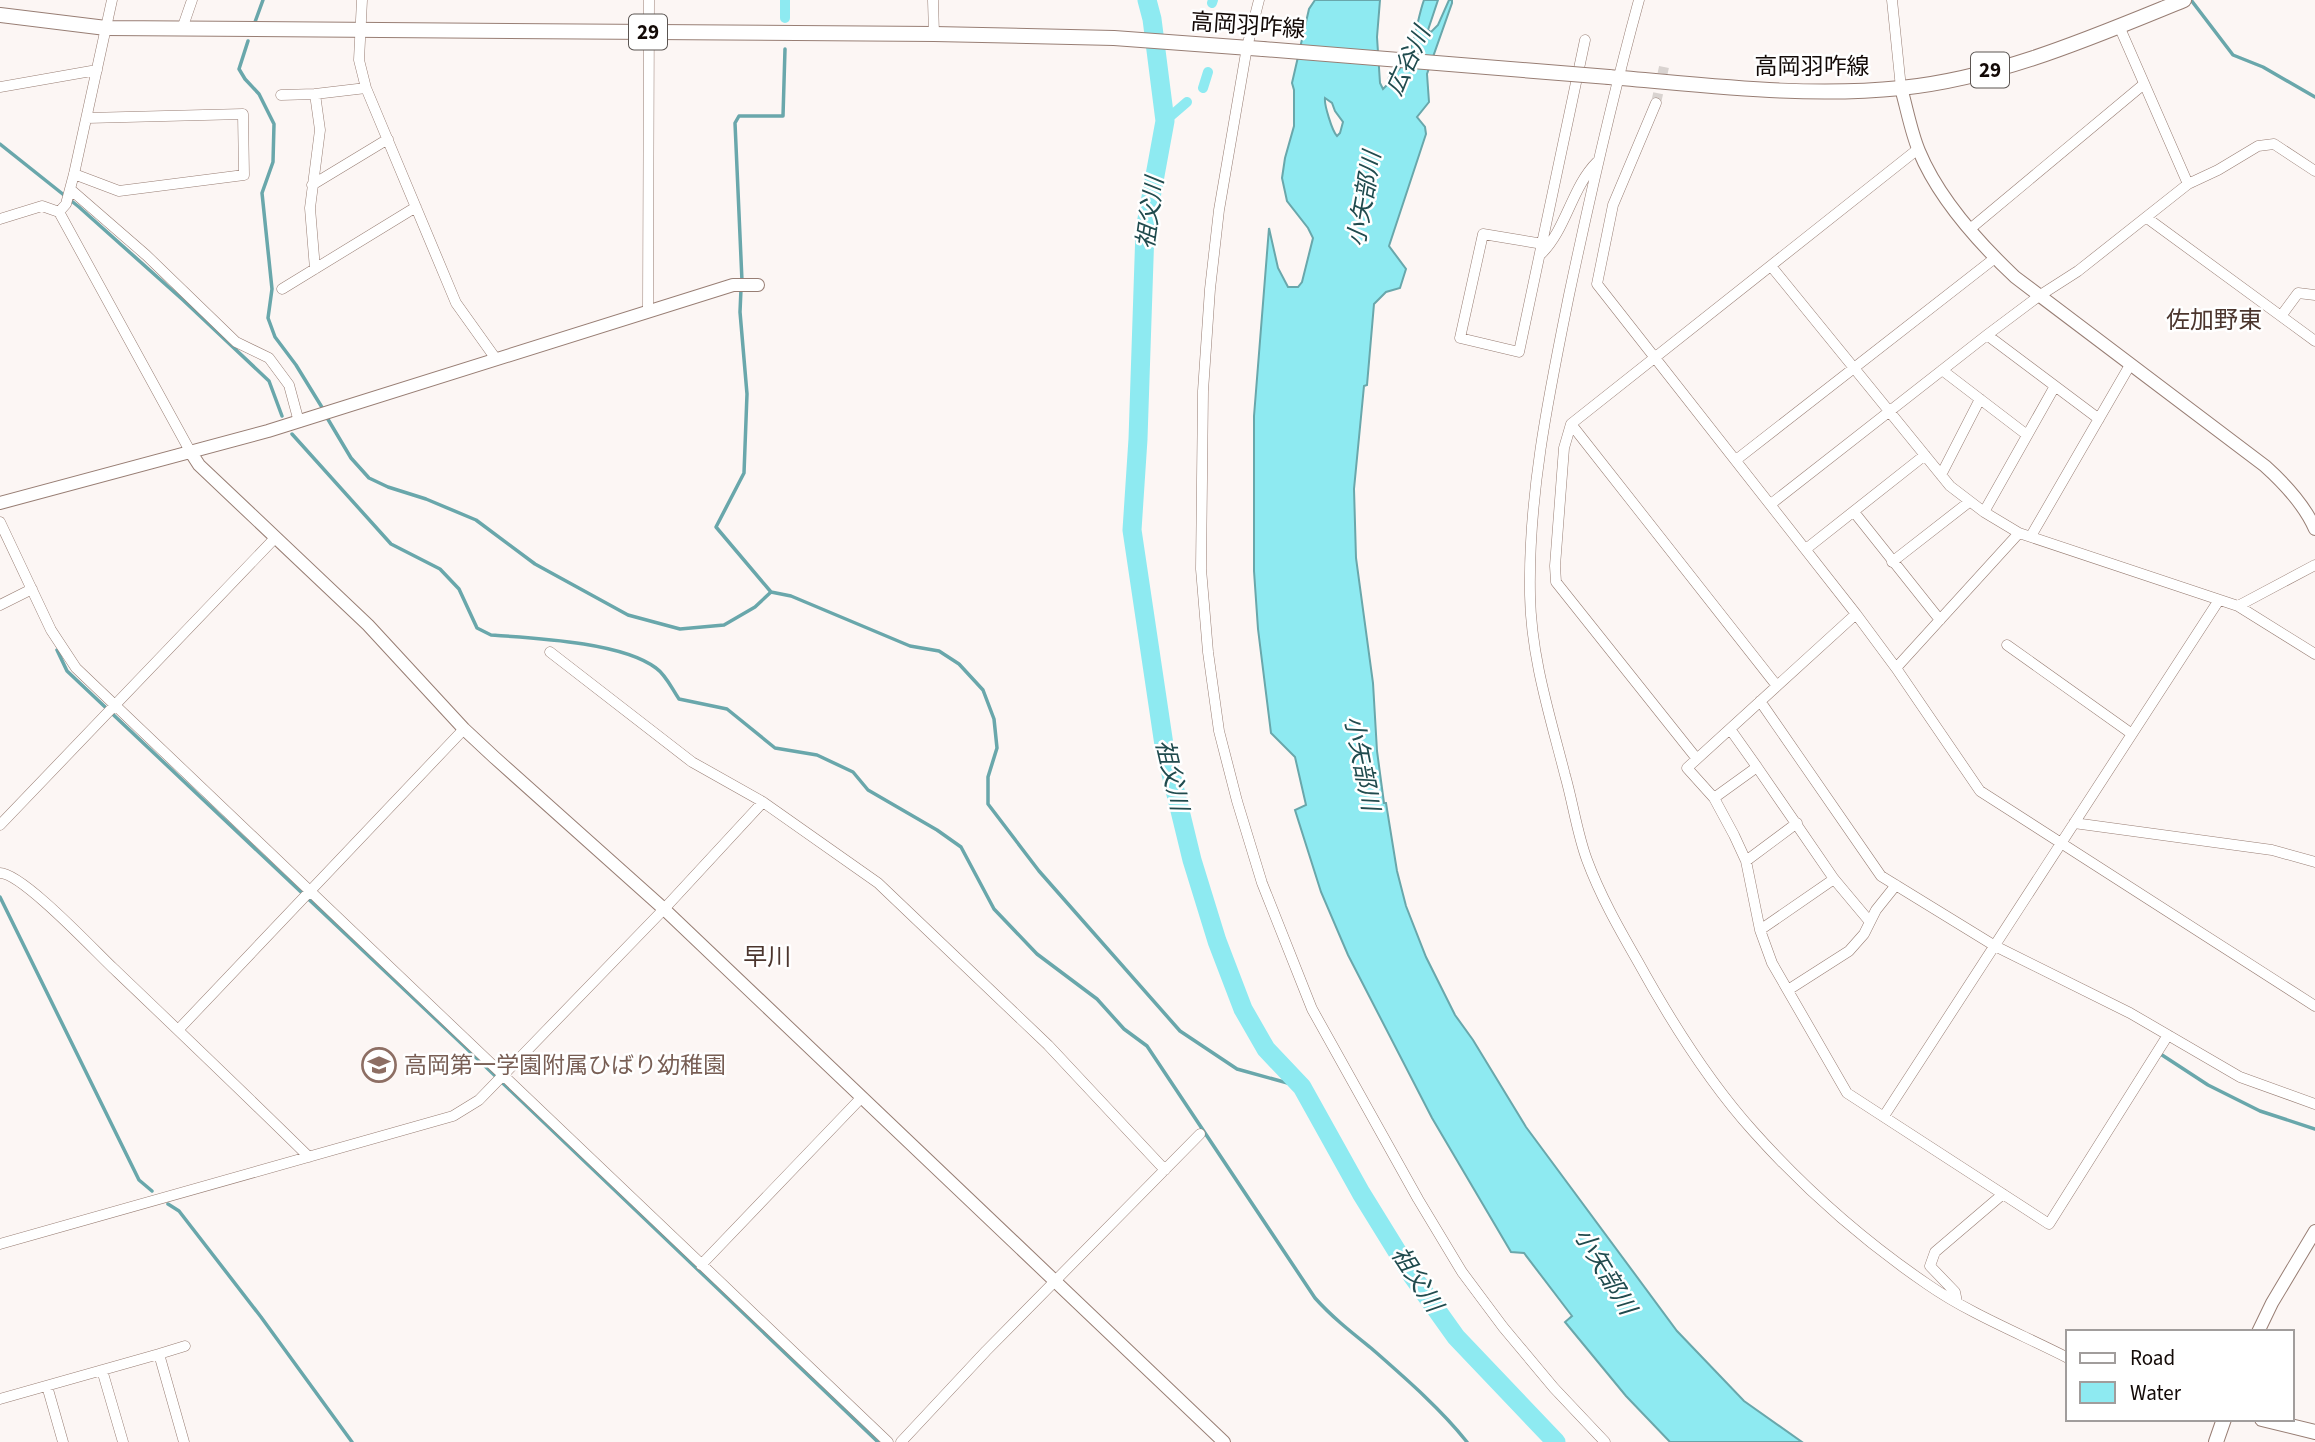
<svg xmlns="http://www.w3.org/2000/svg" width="2315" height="1442" font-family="'Source Sans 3','Noto Sans JP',sans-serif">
	<rect width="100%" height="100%" fill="#fcf6f4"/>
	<path fill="#8eeaf1" stroke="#69a7ab" stroke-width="2" fill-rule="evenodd" d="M1315,0H1380L1377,37L1380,83L1383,89L1387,85L1389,77C1414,66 1415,24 1424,0H1438L1428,30L1431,32L1438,25L1449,0H1452V3L1427,74L1429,102L1417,117L1425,127L1426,134L1389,246L1406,269L1400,288L1386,292L1374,304L1367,385L1364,386L1354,489L1356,558L1373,683L1377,751L1384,803H1386L1397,871L1406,906L1426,957L1455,1015L1473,1040L1526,1127L1677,1331L1744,1401L1802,1442H1670L1626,1396L1565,1322L1572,1316L1524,1253L1511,1252L1432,1118L1348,955L1321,892L1295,810L1306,805L1295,757L1271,733L1258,629L1254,571V416L1269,228L1278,268L1288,287H1298L1302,282L1313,238L1308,228L1287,201L1282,178L1285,158L1294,126V90L1292,83L1309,9ZM1325,98L1332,103L1335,111L1343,122L1340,133L1337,136C1332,131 1324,104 1325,98Z"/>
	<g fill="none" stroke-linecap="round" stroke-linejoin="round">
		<path stroke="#69a7ab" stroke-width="3.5" d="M2191,0L2233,55L2263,67L2315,97
			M255,22L263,0
			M248,41L239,69L245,79L259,94L274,124L273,162L262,193L272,289L268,318L275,337L296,365L323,409
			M0,144L79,207L183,300L269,381L282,416
			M742,281L735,123L739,116H783L785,49
			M741,289L740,312L747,394L744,473L716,527L771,592L791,596L910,646L939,651L959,664L983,690L994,719L997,748L988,777V804L1039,871L1180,1031L1237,1069L1302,1087
			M326,416L351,458L369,478L388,487L426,499L476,520L535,564L628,615L680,629L724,625L755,607L771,592
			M292,434L391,544L440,569L459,589L477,628L491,635C534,638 622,642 656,668C666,675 672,689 679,699L727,709L775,748L817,755L853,772L868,790L937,830L961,847L994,909L1037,954L1097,999L1124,1029L1147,1046L1315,1298C1332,1317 1351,1332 1371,1348C1404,1377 1440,1408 1467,1442
			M57,650L67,671L463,1045L878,1442
			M0,897L139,1180L152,1191
			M2159,1053L2208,1085L2260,1111L2315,1129
			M168,1204L179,1211L261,1317L352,1442"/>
		<path stroke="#8eeaf1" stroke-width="10" d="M785,0V18
			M1212,3L1213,0
			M1203,88L1208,72
			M1165,121L1187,102"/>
		<path stroke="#8eeaf1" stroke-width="19" d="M1147,0L1152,19L1165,121L1145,230L1138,439L1132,530L1164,745L1192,860L1217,941L1243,1009L1266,1049L1302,1087L1361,1193L1411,1274L1456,1337L1556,1442"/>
		<path stroke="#d9d3d0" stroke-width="10" stroke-dasharray="10 5" stroke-linecap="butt" d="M1656,103L1664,67"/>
		<g stroke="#987e74" stroke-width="11">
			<path id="minor" d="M362,0L359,60L366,88L456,303L496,359
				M933,0L934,34
				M1259,0L1247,47L1219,210L1210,289L1203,391L1201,569L1208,652L1219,731L1237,801L1262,883L1312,1009L1418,1199L1462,1272L1503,1327L1554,1388L1605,1442
				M1639,0C1612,98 1590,196 1569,295C1549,394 1528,494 1530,595C1531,657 1550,716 1565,775C1573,803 1577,833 1587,860C1600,895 1618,927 1637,960C1670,1020 1707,1080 1753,1131C1804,1188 1864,1241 1927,1284C1970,1314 2021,1334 2068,1358
				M1892,0L1901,88
				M2119,26L2188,184
				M182,29L192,0
				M0,87L97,70
				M315,94L320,130L310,208L315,269
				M281,95L315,94L366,88
				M1656,103L1613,205L1597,284L1856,614L1896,668L1980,791L2315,1006
				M74,174L119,191L244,175L243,114L87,118
				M312,185L388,139
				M70,189L146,255L236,342L269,358L289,385L299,422
				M59,212L66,204L74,174L112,0
				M2147,218L2315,341
				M0,219L42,206L59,212L190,451
				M1970,229L2144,84
				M1543,244L1483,234L1460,338L1519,352L1585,40
				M1540,255C1567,229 1571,188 1597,162
				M1771,266L1950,486L1984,512L2019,533L2238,606L2315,654
				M282,289L416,207
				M648,311L649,0
				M2281,316L2298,293L2315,295
				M1987,335L2099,419
				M1942,370L2027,435
				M1571,424L1777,686
				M1736,460L1995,258
				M1941,475L1980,399
				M1771,504L1987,335L2039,296L2078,271L2188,184L2218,170L2258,146L2274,144L2315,171
				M1854,512L1940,620
				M1984,512L2055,386
				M0,522L51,630L76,668L888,1442
				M2031,536L2130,365
				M1806,549L1925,455
				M1892,562L1969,502
				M0,605L32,589
				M2238,606L2315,565
				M1856,614L1687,768L1714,798L1734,835L1746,861L1760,930L1772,963L1847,1093L2049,1224L2168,1035
				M2007,645L2132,734
				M550,652L692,762L763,802L878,883L1048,1045L1165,1170
				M1896,668L2019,533
				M1760,701L1881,876L1995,946L2130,1013L2240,1077L2315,1104
				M1697,759L1556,582L1555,566L1564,448L1571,424L1918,149
				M1757,767L1834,879L1870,922
				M1714,798L1757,767L1730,729
				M2074,823L2272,850L2315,862
				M0,825L275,538
				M1746,861L1797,823
				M0,873C22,873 94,950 113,968C179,1031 244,1093 309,1157
				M1760,930L1834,879
				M1788,990L1849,951L1864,934L1876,910L1896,885
				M179,1029L464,729
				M1884,1116L2219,600
				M0,1244L453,1116L479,1100L664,909L763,802
				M701,1265L862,1097
				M1957,1302L1955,1292L1930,1266L1935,1252L2003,1194
				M159,1354L185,1346
				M102,1370L123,1442
				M47,1386L63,1442
				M0,1399L159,1354L184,1442
				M901,1442L986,1351L1200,1134"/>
		</g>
		<g stroke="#987e74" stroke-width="14">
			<path id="tertiary" d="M1901,88C1907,109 1911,132 1919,151C1938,197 1979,243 2015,277L2265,466C2285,484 2304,504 2315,529
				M190,451L199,465L368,625L464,729L494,757L664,909L1224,1442
				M0,503L268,431L733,285H758
				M2258,1332L2272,1303L2315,1231"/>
		</g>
		<g stroke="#987e74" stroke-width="16">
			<path id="primary" d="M0,15L106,28L934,34L1114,38L1263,49
				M1609,77C1706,85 1803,98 1901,88C1999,78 2093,37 2184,0
				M2262,1419L2315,1432
				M2216,1442L2224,1419"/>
		</g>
		<use href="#minor" stroke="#fff" stroke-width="10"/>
		<use href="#tertiary" stroke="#fff" stroke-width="12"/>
		<use href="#primary" stroke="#fff" stroke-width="14"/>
		<g stroke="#987e74" stroke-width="16" stroke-linecap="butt">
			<path id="primary-bridge" d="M1263,49L1609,77"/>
		</g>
		<use href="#primary-bridge" stroke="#fff" stroke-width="14"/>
	</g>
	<defs>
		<g id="school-ring" transform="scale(1.75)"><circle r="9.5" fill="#fff" stroke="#8d6e63" stroke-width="1.5"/><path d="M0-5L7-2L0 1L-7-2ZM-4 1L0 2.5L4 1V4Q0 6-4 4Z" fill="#8d6e63"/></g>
	</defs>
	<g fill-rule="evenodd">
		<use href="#school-ring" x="379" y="1065"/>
	</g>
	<g text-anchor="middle" stroke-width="5" stroke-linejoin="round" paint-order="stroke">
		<g fill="#fff" stroke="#5a5451" stroke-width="2">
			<rect x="629" y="14.5" width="38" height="35" rx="5"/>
			<rect x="1971" y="52.5" width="38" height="35" rx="5"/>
		</g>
		<g font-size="21" font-weight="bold" fill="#130a07">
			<text x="648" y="39">29</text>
			<text x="1990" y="77">29</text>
		</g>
		<g font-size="23" fill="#130a07" stroke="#fff">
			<text transform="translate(1248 25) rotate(4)" y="8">高岡羽咋線</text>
			<text x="1812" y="74">高岡羽咋線</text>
		</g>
		<g font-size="23" fill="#785e54" stroke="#fff" text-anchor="start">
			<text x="404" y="1073">高岡第一学園附属ひばり幼稚園</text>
		</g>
		<g font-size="24" font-style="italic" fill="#204b4e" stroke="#fff">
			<text transform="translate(1408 61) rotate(-65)" y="8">広谷川</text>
			<text transform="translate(1364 199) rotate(-80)" y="8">小矢部川</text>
			<text transform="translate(1150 213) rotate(-82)" y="8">祖父川</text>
			<text transform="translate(1362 763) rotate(79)" y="8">小矢部川</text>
			<text transform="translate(1172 775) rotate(77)" y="8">祖父川</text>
			<text transform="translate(1605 1271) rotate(59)" y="8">小矢部川</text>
			<text transform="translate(1417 1279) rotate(57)" y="8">祖父川</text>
		</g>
		<g font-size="24" fill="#4b352d" stroke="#fff">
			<text x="2214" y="328">佐加野東</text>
			<text x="767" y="965">早川</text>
		</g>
	</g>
	<rect x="2066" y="1330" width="228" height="91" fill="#ffffff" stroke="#a19d9c" stroke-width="2"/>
	<rect x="2080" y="1353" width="35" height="10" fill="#ffffff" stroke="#a19d9c" stroke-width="2"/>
	<text x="2130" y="1365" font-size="21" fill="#130a07">Road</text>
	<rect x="2080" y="1382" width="35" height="21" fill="#8eeaf1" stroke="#a19d9c" stroke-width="2"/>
	<text x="2130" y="1400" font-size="21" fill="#130a07">Water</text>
</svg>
